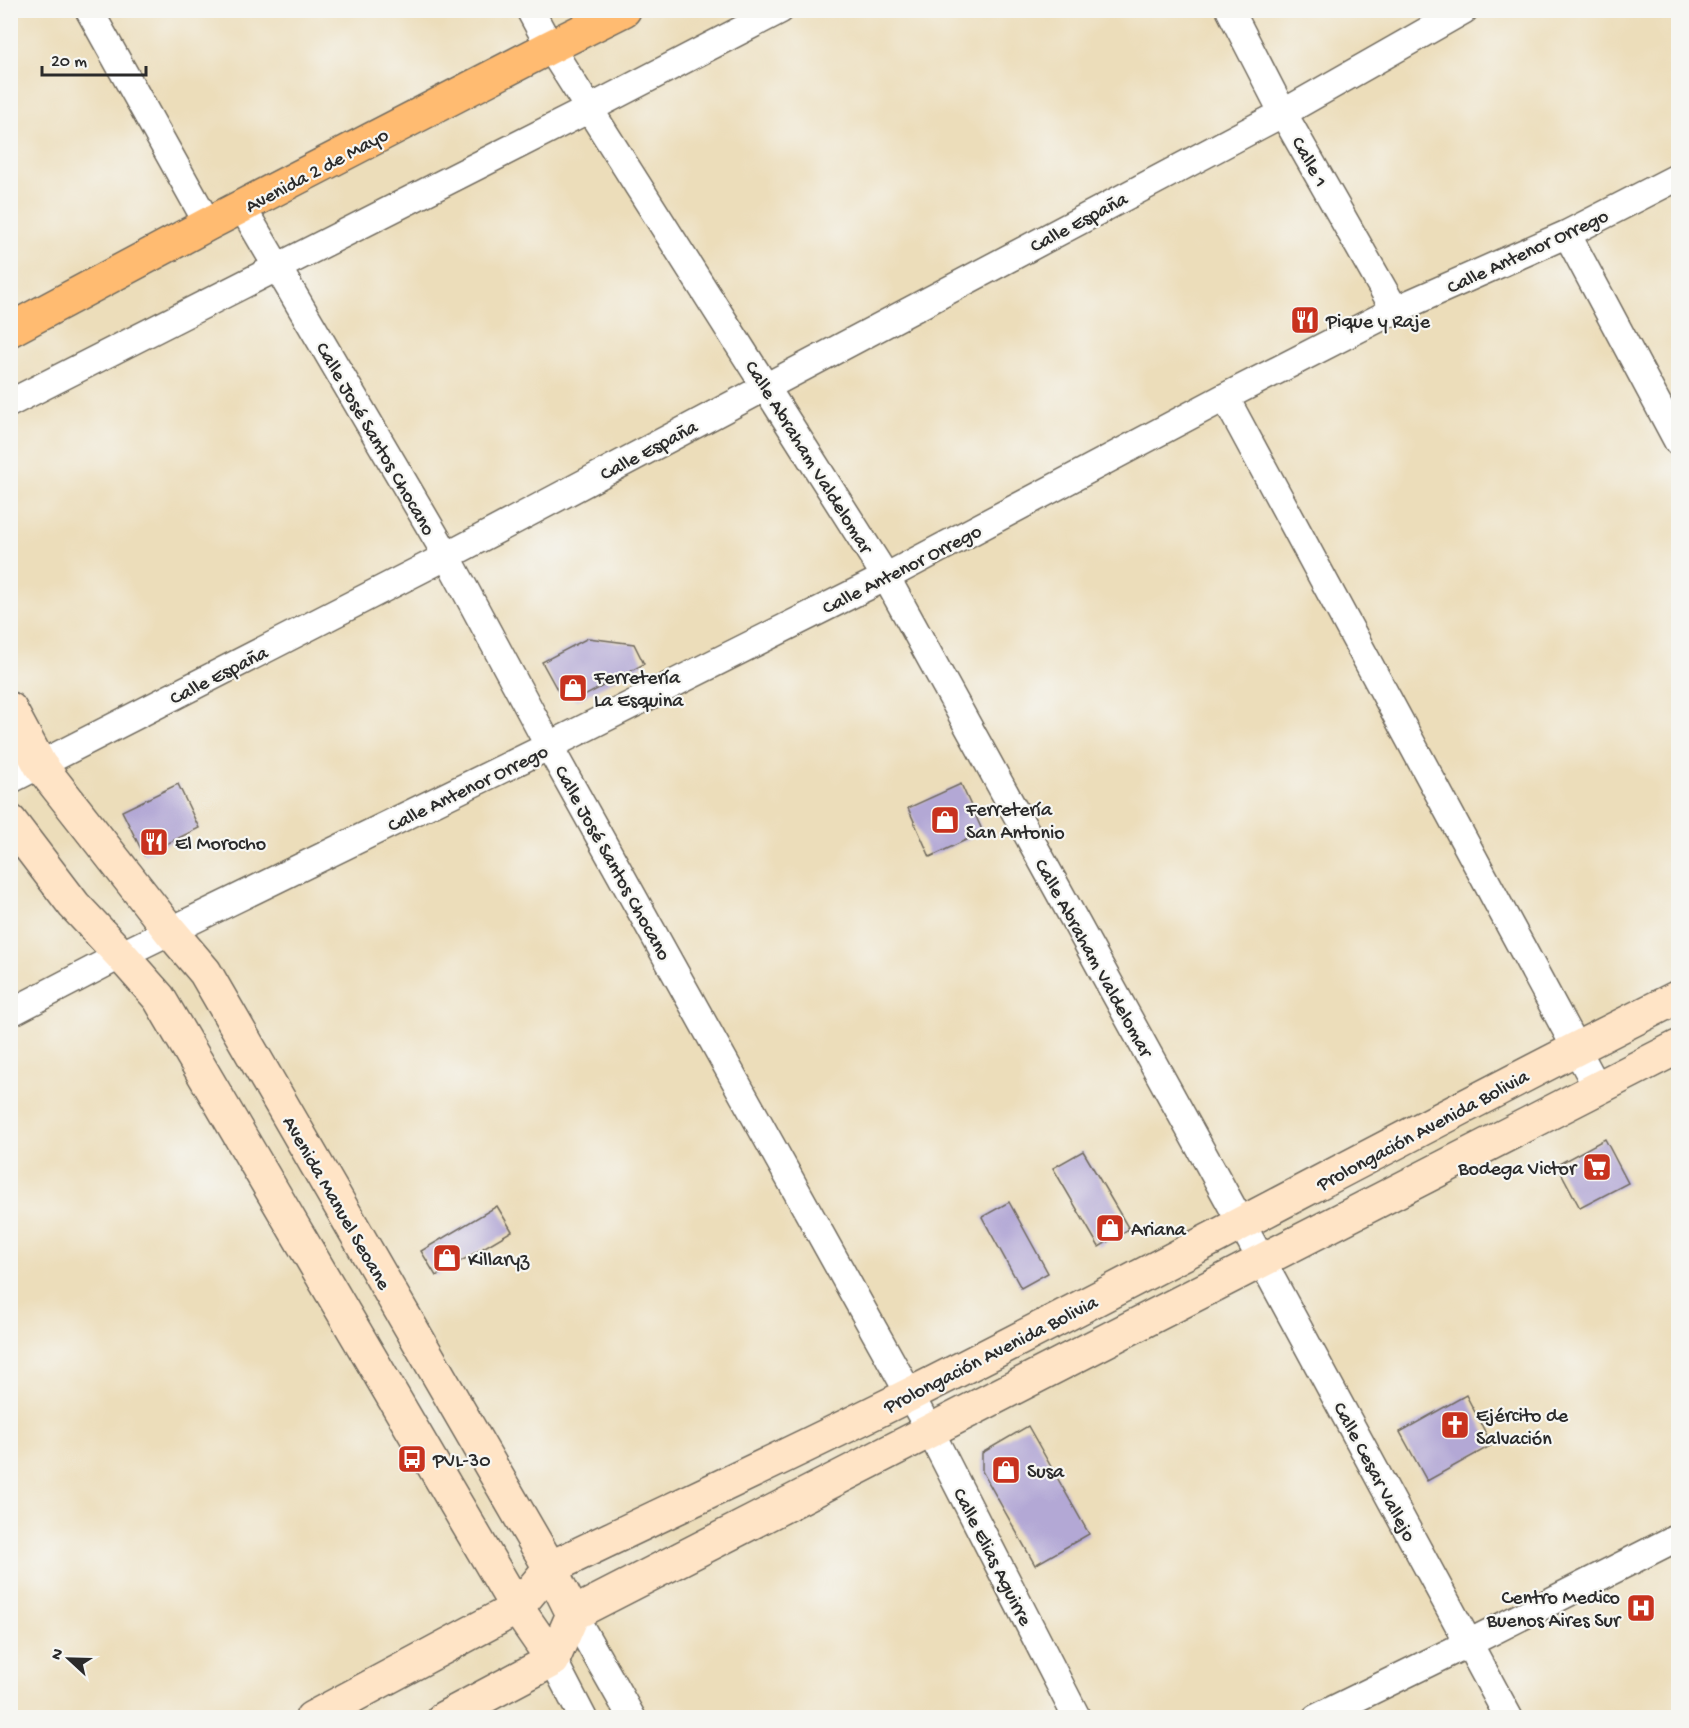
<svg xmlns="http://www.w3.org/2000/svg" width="1689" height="1728" font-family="'Gochi Hand',sans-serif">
	<rect width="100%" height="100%" fill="#f6f6f2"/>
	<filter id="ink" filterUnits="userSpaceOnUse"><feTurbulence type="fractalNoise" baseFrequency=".0167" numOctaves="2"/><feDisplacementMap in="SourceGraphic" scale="12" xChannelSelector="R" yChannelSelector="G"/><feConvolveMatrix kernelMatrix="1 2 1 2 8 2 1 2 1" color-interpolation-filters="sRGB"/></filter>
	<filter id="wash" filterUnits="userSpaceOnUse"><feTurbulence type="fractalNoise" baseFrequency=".008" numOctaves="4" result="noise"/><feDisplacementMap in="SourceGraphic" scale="24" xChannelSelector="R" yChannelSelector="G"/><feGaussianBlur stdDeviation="1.35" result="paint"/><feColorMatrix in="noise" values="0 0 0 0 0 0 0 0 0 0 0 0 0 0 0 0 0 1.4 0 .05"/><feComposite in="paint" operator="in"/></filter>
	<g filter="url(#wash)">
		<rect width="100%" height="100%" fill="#ecddba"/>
		<g id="blocks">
			<path fill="#b3a8d5" d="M588,638L634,644L644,664L577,700L559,693L542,662Z
				M178,784L199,828L144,855L122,811Z
				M961,784L983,832L930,857L908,808Z
				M1605,1139L1628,1183L1580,1208L1557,1165Z
				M1083,1151L1129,1229L1099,1247L1053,1168Z
				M1009,1202L1048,1273L1021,1288L982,1217Z
				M497,1206L512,1231L436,1276L421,1251Z
				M1466,1395L1492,1445L1427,1481L1400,1432Z
				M1028,1426L1089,1534L1035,1565L982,1471V1453Z"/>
		</g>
	</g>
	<g filter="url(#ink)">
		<use href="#blocks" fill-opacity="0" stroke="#6f695d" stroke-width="1.5"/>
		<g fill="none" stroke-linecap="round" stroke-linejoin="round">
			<g stroke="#6f695d" stroke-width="30">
				<path id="street" d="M89,10L208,224
					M530,10L550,47L886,577L1262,1261L1509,1718
					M1230,10L1283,113L1395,310
					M242,207L447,556L549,746L930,1431L1077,1718
					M1567,234L1678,442
					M1225,397L1598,1089
					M10,403L589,109L780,10
					M10,780L447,556L1283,113L1464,10
					M10,1013L121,955L549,746L886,577L1225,397L1395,310L1567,234L1678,177
					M573,1614L632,1718
					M553,1660L583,1718
					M1316,1718L1469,1643L1678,1537"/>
			</g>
			<g stroke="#6f695d" stroke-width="36">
				<path id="secondary" d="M10,709L40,765L171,932L205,972L550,1568L573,1614
					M10,821L74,905L121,955L159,998L517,1608L553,1660
					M312,1718L517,1608L550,1568C670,1510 792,1454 911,1394C1168,1265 1421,1126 1678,997
					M444,1718L553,1660L573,1614L1678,1047"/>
			</g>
			<g stroke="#6f695d" stroke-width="36">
				<path id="highway" d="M10,330L208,224L550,47L624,10"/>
			</g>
			<use href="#street" stroke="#fff" stroke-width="27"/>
			<use href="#secondary" stroke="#ffe4c6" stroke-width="33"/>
			<use href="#highway" stroke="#ffbb71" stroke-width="33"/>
		</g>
	</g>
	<defs>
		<g id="restaurant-square" transform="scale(1.5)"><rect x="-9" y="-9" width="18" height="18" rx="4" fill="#c8321e" stroke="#f6f6f2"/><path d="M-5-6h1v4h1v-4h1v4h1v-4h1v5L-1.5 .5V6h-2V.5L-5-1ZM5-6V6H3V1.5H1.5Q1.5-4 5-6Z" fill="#fff"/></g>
		<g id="shop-square" transform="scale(1.5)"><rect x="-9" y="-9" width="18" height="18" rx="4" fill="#c8321e" stroke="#f6f6f2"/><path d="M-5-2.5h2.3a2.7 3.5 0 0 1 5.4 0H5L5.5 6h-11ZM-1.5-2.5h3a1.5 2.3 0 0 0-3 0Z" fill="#fff"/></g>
		<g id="supermarket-square" transform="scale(1.5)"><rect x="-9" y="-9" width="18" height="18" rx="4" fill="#c8321e" stroke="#f6f6f2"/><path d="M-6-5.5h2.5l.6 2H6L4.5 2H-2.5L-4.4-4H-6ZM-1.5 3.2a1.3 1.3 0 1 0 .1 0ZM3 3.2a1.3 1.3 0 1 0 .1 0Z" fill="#fff"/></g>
		<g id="church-square" transform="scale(1.5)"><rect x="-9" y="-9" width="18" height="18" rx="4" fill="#c8321e" stroke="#f6f6f2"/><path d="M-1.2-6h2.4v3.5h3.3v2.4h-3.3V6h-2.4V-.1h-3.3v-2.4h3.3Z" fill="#fff"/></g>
		<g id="bus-square" transform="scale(1.5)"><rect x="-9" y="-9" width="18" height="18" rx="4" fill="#c8321e" stroke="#f6f6f2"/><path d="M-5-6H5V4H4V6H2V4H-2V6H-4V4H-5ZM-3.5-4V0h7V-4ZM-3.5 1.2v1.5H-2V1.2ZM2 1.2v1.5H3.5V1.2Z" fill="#fff"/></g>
		<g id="hospital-square" transform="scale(1.5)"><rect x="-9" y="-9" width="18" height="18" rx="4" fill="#c8321e" stroke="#f6f6f2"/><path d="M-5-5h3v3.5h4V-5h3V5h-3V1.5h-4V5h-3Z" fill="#fff"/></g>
	</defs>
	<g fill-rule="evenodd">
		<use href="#restaurant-square" x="1305" y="320"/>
		<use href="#shop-square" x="573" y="688"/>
		<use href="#shop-square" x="945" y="820"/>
		<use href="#restaurant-square" x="154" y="842"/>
		<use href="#supermarket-square" x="1597" y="1167"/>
		<use href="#shop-square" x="1110" y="1228"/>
		<use href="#shop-square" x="447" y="1258"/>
		<use href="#church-square" x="1455" y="1425"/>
		<use href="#bus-square" x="412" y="1459"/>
		<use href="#shop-square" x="1006" y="1470"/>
		<use href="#hospital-square" x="1641" y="1608"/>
	</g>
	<g text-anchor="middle" stroke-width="4.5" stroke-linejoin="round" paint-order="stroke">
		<g font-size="20" fill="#2b2b2b" stroke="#f6f6f2">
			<text transform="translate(1311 161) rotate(61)" y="7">Calle 1</text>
			<text transform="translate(316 169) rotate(-28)" y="7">Avenida 2 de Mayo</text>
			<text transform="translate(1078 221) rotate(-28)" y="7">Calle España</text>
			<text transform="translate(1527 250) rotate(-25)" y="7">Calle Antenor Orrego</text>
			<text transform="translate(377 438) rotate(60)" y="7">Calle José Santos Chocano</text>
			<text transform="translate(648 449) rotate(-28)" y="7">Calle España</text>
			<text transform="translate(810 456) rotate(58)" y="7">Calle Abraham Valdelomar</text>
			<text transform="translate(901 568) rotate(-27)" y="7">Calle Antenor Orrego</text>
			<text transform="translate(218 674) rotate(-27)" y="7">Calle España</text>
			<text transform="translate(467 787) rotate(-26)" y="7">Calle Antenor Orrego</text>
			<text transform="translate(614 862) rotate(61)" y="7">Calle José Santos Chocano</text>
			<text transform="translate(1095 957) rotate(61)" y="7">Calle Abraham Valdelomar</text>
			<text transform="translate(1422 1129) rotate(-28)" y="7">Prolongación Avenida Bolivia</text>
			<text transform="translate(338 1202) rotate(60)" y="7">Avenida Manuel Seoane</text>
			<text transform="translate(990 1353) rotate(-27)" y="7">Prolongación Avenida Bolivia</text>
			<text transform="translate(1376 1471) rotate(62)" y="7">Calle Cesar Vallejo</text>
			<text transform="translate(994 1556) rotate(63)" y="7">Calle Elias Aguirre</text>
		</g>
		<g font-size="20" fill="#2b2b2b" stroke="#f6f6f2" text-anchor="start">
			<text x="1326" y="327">Pique y Raje</text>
			<text x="594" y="683">Ferretería<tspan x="594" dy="23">La Esquina</tspan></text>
			<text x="966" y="815">Ferretería<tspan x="966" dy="23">San Antonio</tspan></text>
			<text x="175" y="849">El Morocho</text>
			<text x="1576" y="1174" text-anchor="end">Bodega Victor</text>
			<text x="1131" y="1235">Ariana</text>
			<text x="468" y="1265">Killaryz</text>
			<text x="1476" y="1421">Ejército de<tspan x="1476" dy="23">Salvación</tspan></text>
			<text x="433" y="1466">PVL-30</text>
			<text x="1027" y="1477">Susa</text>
			<text x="1620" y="1603" text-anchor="end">Centro Medico<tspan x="1620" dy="23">Buenos Aires Sur</tspan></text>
		</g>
	</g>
	<rect width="1689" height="1728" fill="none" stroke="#f6f6f2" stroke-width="36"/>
	<g transform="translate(69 1659) rotate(292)" stroke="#f6f6f2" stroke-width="4.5" paint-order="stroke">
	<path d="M0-4.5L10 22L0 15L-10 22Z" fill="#2b2b2b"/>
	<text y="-9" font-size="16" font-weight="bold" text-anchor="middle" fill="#2b2b2b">N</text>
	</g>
	<path d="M42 66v9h104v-9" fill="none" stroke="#2b2b2b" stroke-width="3"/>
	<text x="51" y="66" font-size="18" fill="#2b2b2b" stroke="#f6f6f2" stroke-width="4.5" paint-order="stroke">20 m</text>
</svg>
